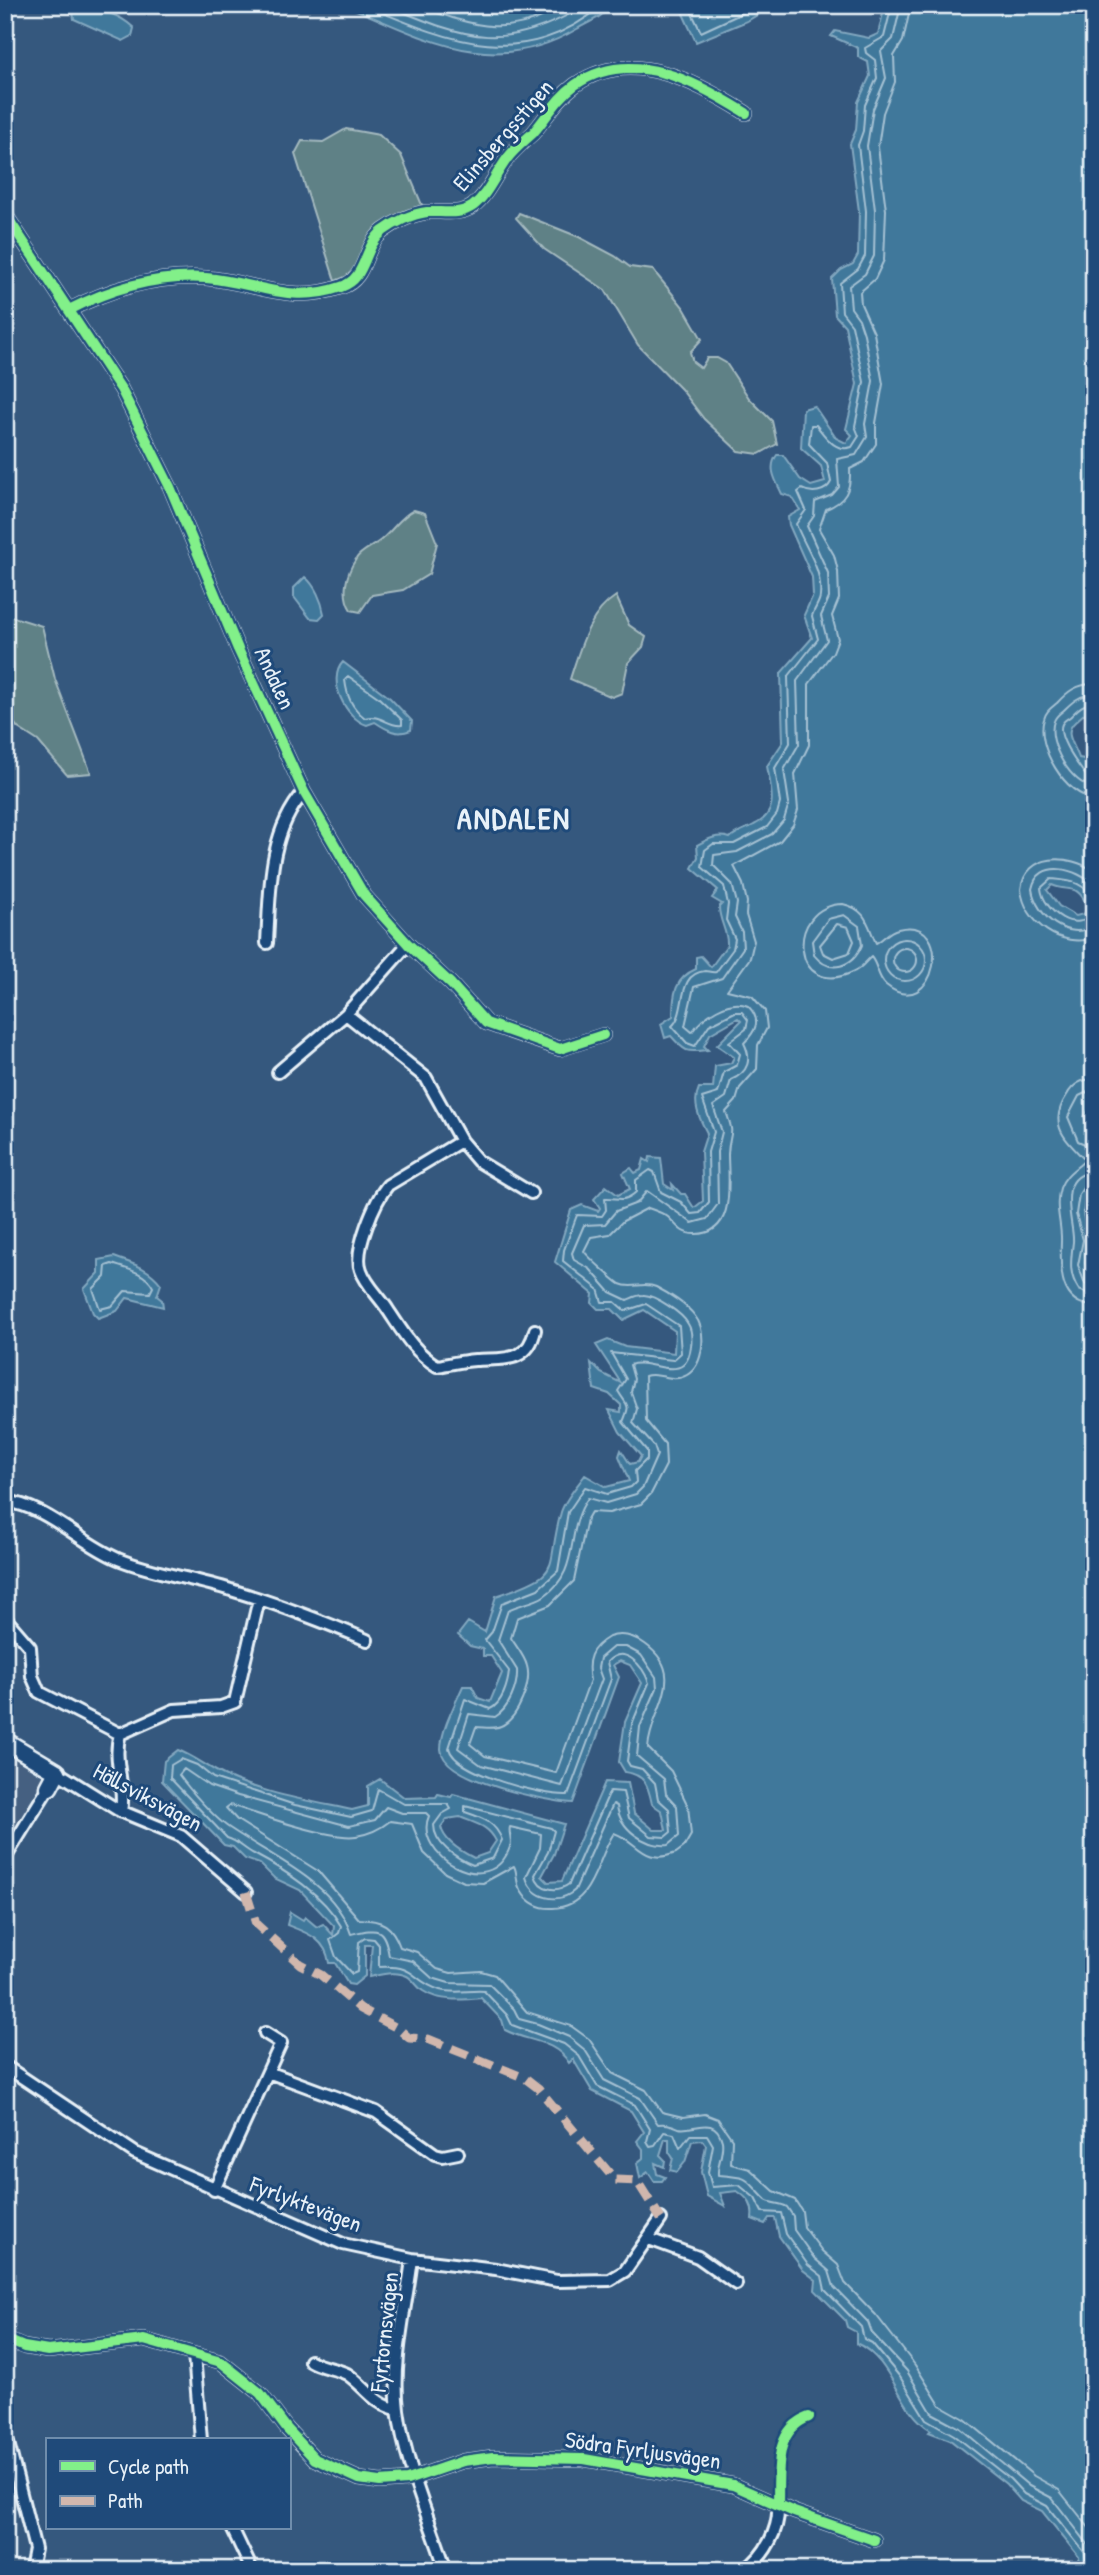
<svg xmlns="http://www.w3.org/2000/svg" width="1099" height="2575" font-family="'Patrick Hand',sans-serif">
	<rect width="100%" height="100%" fill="#35587e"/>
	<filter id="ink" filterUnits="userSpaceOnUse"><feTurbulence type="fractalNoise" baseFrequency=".0143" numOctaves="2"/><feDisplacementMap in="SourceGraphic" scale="14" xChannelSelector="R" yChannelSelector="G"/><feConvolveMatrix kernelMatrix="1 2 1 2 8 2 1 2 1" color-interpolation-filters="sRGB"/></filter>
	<g filter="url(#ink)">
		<path fill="#446181" d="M5,1752L45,1778L5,1842Z"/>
		<path fill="#5f8186" stroke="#a4b9bf" stroke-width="2" d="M346,129L379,135L401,155L422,205L387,224L353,274L335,281L295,154L302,141L323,142Z
			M519,213L579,237L615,256L630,267L653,270L684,308L702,339L690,352L693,362L701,368L707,358H717L726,363L749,398L772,421L777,444L759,454L738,451L704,419L681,389L638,345L605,290L544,249L516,218Z
			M414,510L425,513L437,543L429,574L403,590L372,595L360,612L351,610C341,595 346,574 356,559C361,550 375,546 382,539C394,529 400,517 414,510Z
			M5,595L10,616L42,626L55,679L91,773L67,775L38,741L18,728L5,712Z
			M616,596L629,625L646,637L643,647L628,663L622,693L612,697L570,679C580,649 588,614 616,596Z"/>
		<path fill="#40789b" stroke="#83a8c0" stroke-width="2" fill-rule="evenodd" d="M358,5H612C603,17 589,22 577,29C496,77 432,42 354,9Z
			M679,5H792L780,8L772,6L747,21L696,42Z
			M885,5H1094V709C1084,712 1082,716 1075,722C1063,733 1074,743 1079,758L1091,760L1090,769L1094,774V1101L1084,1117L1094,1138V1185L1086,1196L1083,1214L1091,1244L1085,1263L1094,1289V2570H1081L1079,2557L1042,2511L1021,2501L1006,2484L950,2440L929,2432L931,2430C898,2411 894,2360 856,2343V2332L847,2327L845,2320L815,2290L816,2280L803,2270L779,2236L775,2218H769L765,2224L752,2219C754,2205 748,2198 737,2191L720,2193L725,2206L707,2196L701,2172L706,2145L702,2140L692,2141L685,2162L677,2172L670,2170L673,2158L669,2152V2139H665L660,2155L665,2160L664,2167L655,2163L657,2174L665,2177L662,2181H654L648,2172L640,2178L637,2163L643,2158V2149L637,2141L644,2132L631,2111L592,2091L573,2059L569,2063C554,2039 527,2042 505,2030L502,2020L481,1998C463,2000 439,2002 423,1991C417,1987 413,1979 407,1976C395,1970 380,1975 369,1977L372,1945H365V1976L354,1985L348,1984L335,1963H329C326,1939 308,1933 287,1925L290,1912L303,1920L305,1917L317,1927L323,1924L333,1935L334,1926L300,1890L274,1878L260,1864L245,1859L233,1847L224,1845L162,1781L164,1761L178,1750C193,1756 203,1764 216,1771C254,1792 310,1801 352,1810L368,1806V1786L380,1779L405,1798L436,1797L438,1794L451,1797L453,1794L564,1824L554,1854L542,1876L548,1882L562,1881L605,1782L628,1783L634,1813L654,1830H666L662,1811L652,1804C648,1786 646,1775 625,1772L619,1762L625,1722L642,1683L630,1665L620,1661L613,1665L619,1677L573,1803C547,1801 442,1781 441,1749C441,1730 455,1704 463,1686H472L478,1698L490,1702L502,1673L491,1656H483V1649L470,1646L458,1635L468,1622L485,1632L496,1596C567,1572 544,1573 561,1512C565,1499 577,1486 585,1475L606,1487L629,1481L619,1456L621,1450L630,1464L638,1462L641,1456L620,1432L609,1410L621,1412V1405L609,1394L594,1389L591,1363L601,1373L621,1383L596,1345L608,1340L625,1347L674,1353L675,1331L644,1310L623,1320L612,1309H598L592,1303L593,1294L555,1262L571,1210L582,1205L598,1211L600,1208L594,1199L606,1186L618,1195L630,1189L623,1173L631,1168L635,1173L641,1170L644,1159L649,1162L650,1157L661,1158L664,1184L673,1190L672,1184L681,1194H685L694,1208L703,1201L701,1152L707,1133C699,1118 692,1103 699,1088H713L715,1066L731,1063L734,1057L717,1045L741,1021L738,1018L710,1034L704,1046L708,1050C687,1052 687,1054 671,1036L665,1038L661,1024L673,1016C673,994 675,978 696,969V957L701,956L711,967L727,945C728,932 719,921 719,907L722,904L712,898L718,890L692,868L698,857L697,845C708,839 717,834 730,838C737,831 745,830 754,825C780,813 771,789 767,766L783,742L781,673L812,638L804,615L813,595L812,577L789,525L788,517L800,510L792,497L782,494C776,481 767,468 777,455H783L800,479L811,486L825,482L821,466L801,448L803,409L814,406L836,438L846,443L852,435L846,429L857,384L845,326L835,315L832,279L841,270L853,264L858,255L859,211L850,144L856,130L858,102L870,76L868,62L858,57V48L831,36L835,31L869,38L878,34ZM1052,885C1069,893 1076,881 1088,907L1084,914L1076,916L1059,906L1047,890ZM460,1817C476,1824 488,1825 496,1841L488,1853L474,1858C462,1852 444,1841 441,1827L447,1819Z
			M84,10C104,10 119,14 134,28L132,36L123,41L74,19L73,12Z
			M305,577C315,585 322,601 324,614L319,619L310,618L294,597V588Z
			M343,662L390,698L412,721L411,730C397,736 387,730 375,722L367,725C346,719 326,680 343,662Z
			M114,1257C133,1264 148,1267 161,1284L157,1296L162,1300L163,1307L127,1298L117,1311L98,1318L93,1313L84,1289L99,1273V1260Z"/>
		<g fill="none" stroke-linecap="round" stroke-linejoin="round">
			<path stroke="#a5c1d3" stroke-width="2" d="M364,5C450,41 521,73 603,5
				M386,5C472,41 503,52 587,5
				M415,5C474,26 507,40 566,5
				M688,5L701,32L760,5
				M892,5L884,37L865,48L866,53L875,60L877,78L865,105L863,131L858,145L866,211L865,256L858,269L840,283L842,312L852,325L864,382L855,426L859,436L852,447C835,453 825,436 816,425H811L809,444L827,463L831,482C826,493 811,494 802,489L798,492L806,510L796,524C805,548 823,569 820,596C820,602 814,609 812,616L818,639L788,677L790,743L775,768L780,803L777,814L767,827L734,844H713L705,850L702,867L724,886L728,904L726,920L735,939L733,949L716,972C712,973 708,971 705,971C675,974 688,1012 672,1026L687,1043L695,1046L709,1025L735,1012H742L748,1020L746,1029L729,1042L740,1054L737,1065L724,1072L718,1093L702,1098L714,1132L708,1152L709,1202L700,1213L691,1214L681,1202L661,1192L654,1172L650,1170L636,1180V1192C623,1204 618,1197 605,1198L606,1210L602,1216L577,1215L564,1250L563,1261L598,1289L602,1302H615L625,1311L646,1304L679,1326L681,1353L673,1360L611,1353L626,1379L618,1391C628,1408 631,1403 623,1422L647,1451V1459L635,1471L636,1482L631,1487L607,1494L585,1487L568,1512L558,1571L538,1589L502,1603L492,1632L485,1640L509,1671C508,1684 502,1704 490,1709L465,1699L449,1748C455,1774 543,1796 568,1795L611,1679L607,1662C624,1643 643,1666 649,1683L632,1724L627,1761L630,1766L642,1769L655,1783L658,1799L669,1809L671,1832L665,1837L651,1836L629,1818L623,1792L610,1791L569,1884C557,1893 539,1890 535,1875L548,1852L554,1831L551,1828L465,1806V1812C483,1818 495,1822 502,1840L493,1858L473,1865C456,1858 434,1844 434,1825L442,1814L451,1809L448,1804H404L378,1789L372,1811L351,1817L295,1805L213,1778L197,1765L181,1759L171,1765L170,1778L227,1838C238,1841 244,1849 254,1854C286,1871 323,1894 341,1926L339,1933L330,1940L336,1957L352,1974L357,1972L359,1942L365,1938L374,1939L379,1945V1967C419,1965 409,1980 440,1990C455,1994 469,1990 484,1991L507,2015L512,2025L564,2044L579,2056L597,2086L635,2105L650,2129L647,2141L650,2146L655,2145L664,2132L674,2134L680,2148L690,2135H707L713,2145L708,2172L712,2187L739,2185L755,2198L762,2212L781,2213L786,2234L808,2265L822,2276L825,2290L861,2327L864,2339L872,2343L900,2377L926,2419L954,2435L1010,2479L1024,2494L1047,2506L1085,2553L1088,2570
				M901,5L893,39L881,51L886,78L873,109L867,146L875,210L874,256L865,274L849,286L851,308L859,319L864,334L873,381L865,424L867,437L856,455L837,459L839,487L832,495L815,502L814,516L807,526L828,573L829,598L821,616L827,640L797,681L799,744L784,770L789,803L784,820L772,834L737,852L714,855L713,865L732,884L737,903L735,917L742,932L743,948L722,978L694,987L685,1026L692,1032C702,1017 729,997 748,1006C762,1020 756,1031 744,1043C752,1059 749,1072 731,1080L726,1097L713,1106L722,1132L717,1152L718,1204L707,1219L692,1223L647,1191L637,1203L616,1211L605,1224L584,1225L572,1253L574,1260L590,1269L610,1292L627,1300C632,1298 637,1295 643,1295C654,1294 683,1314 688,1324C694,1333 692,1358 683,1365C670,1375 646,1359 630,1365L634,1379L631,1392L637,1409L633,1423L654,1446L657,1455L643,1487L636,1494L606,1503L588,1498C564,1531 582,1570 544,1596C534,1603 519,1604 508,1610L498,1640L517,1670C518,1686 509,1709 495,1717L469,1714L458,1748L481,1765L562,1786L602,1679L598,1668L600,1658L613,1647H626L641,1655L656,1677L657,1688L640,1727L637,1756L664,1779L666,1794L677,1806L679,1836L668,1845C645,1847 620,1829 617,1806L613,1804L575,1890C559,1905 532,1899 526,1877L540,1848L541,1834L510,1827C508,1833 513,1840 510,1847C490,1903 412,1854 429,1816L426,1813H402L386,1807L375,1820L349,1826L238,1796L209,1786L184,1769L179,1775C189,1789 216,1820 231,1829C274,1858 334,1882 351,1934C378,1928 384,1926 389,1956L413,1961L432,1978L449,1983L489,1984L514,2009L519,2019L538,2024L569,2037L585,2050L604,2080L640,2098L658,2124C667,2123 671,2125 679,2128C692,2132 715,2113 722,2141C724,2152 717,2164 718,2175C753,2178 743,2177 766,2200C771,2204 781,2203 787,2207L793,2216L794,2230L814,2258L829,2271L834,2287L868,2322L872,2333L907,2371L932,2413L960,2428L1029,2486L1052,2498L1094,2552
				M911,5L903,41L894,56L895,82L883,113L878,147L886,210L884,260L875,279L860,292L861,304L874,333L883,384L876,423V444L864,462L850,469C851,490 846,501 826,509L819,529L834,555L838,571L839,599L832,616L838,639L833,652L809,684V745L795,774L798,810L793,825L780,841L734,866L743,884L747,902L746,915L754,941L750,958L727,990L752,996L765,1011L767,1028L758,1045L757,1069L740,1088L736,1101L726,1112C736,1138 729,1131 728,1154C728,1180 737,1235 695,1234C680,1234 677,1225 668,1217C663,1213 654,1210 648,1208L623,1221L610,1234L591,1237L584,1251C588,1257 614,1280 620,1284C632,1290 643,1281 656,1287C668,1293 687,1305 695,1316C707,1331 704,1365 687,1375C672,1384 659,1371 645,1376L646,1421L665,1444L666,1465L651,1494L641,1504L609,1513L591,1512L587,1519L574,1581L550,1605L517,1618L511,1638C516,1646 525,1657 527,1666C532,1683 518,1717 503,1725C494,1730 485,1727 476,1727L470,1744L485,1756L556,1773L590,1680C586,1660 590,1648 609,1637C621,1633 634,1636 645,1644C690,1676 650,1710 648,1748L671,1771L688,1806L691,1835L684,1847L676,1853C642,1866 639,1841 614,1833C595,1862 594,1906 553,1908C540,1909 528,1903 521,1891C515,1883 518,1873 514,1866L483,1883L464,1882L445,1873L424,1853L412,1824L390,1821C380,1829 370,1834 356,1836C330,1840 257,1814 230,1805L226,1808L237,1820L318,1871L359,1919C383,1920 392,1925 400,1947L417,1952L437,1969L451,1973L481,1971L495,1975L527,2012L571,2026L589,2039L612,2073L646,2090L662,2112L683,2117L705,2114L718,2119L732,2139L731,2164L750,2169L774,2191L795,2200L802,2211L804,2227L822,2251L838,2265L845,2283L876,2315L915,2365L940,2405L965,2419L1034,2476L1059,2490L1094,2534
				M348,676L378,697L402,720V725C388,727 380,713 365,718C351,707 347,696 345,680Z
				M1094,684C1077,684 1068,691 1057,703C1051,708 1046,711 1044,719C1035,745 1066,797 1094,798
				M1094,694C1081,695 1074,700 1065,709C1061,713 1056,715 1054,721C1046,742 1072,786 1094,787
				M1094,703C1082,704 1079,708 1071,716C1067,720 1065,718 1062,724C1056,737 1080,768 1087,777L1094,778
				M1094,871C1070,854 1026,852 1021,889C1024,923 1062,949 1094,938
				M1094,886C1078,868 1038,858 1032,889C1036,916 1068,942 1094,926
				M1094,902C1084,881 1071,881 1051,879L1041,888C1043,911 1078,937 1094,911
				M843,904C867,909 868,926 876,943C883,940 888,931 898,929C958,914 935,1025 886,985C877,977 878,965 871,957C866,961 862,968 855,971C791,1003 784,905 843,904Z
				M844,915L859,926L862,945C853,967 830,975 814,955L812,941L828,919Z
				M837,924L848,927L854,941L849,953L833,958L823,953L820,945Z
				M884 960a21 21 0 1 1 42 0a21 21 0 1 1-42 0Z
				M893 960a12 12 0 1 1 24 0a12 12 0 1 1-24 0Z
				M1094,1079C1081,1079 1073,1084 1067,1095C1047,1125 1065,1139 1085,1160C1076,1169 1065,1174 1060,1188C1054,1207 1062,1224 1061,1242C1060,1268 1059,1305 1094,1306
				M1094,1089L1079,1096L1068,1117L1078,1141L1094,1148
				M1094,1172C1053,1174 1075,1225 1073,1242C1071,1260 1068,1274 1079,1290L1094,1296
				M1094,1181L1087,1182L1079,1194L1076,1214L1083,1240L1078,1265L1085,1284L1094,1287
				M112,1264C127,1269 145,1272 153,1287L150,1293L125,1291L112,1306L100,1309L93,1289L105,1277L106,1266Z"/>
			<g stroke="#e8f1f8" stroke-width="16">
				<path id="street" d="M5,214L121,389L170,487L238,649L304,792L364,895L408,944L451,984L486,1023L560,1049L603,1035
					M69,310C112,288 157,275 206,278C256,282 289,305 341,287C368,278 362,248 383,231C395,222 412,214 427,212C442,211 459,216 473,206C489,194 497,170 510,155C517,147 525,140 533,133C547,117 557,98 575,85C631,46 697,82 746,113
					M267,943C270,891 268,833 304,792
					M408,944L346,1014L426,1078L461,1141L478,1161L531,1193
					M278,1072L346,1014
					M461,1141L388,1185C375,1200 353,1251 361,1270C366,1285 380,1297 388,1310C403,1332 413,1351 437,1366C449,1364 462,1361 475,1360C503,1358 528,1364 535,1330
					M5,1501C49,1507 78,1542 118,1559C155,1574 194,1578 231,1590C278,1604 322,1621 367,1640
					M5,1618L30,1647L32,1676L39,1692L120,1734
					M57,1772L118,1810L181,1836L246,1892
					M121,1812C126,1785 112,1760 120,1734L174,1710L221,1707L235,1702L259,1599
					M5,1858L49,1787
					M5,2066L135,2153L343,2244L412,2259L496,2269L557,2281L610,2280L625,2271L661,2219
					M268,2072L376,2112L435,2154L443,2156L458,2153
					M214,2190L281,2043L265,2033
					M649,2239L698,2257L736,2284
					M412,2259C406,2308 392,2361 398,2410C405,2464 429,2518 446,2570
					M5,2339L24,2347L48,2351L144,2340L221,2362L260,2393L287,2429L315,2459L359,2479L380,2482L407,2480L463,2461L493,2457L584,2459L733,2485L794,2512L874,2540
					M194,2355L201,2440
					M310,2361C321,2368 335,2368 347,2374C364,2385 376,2407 398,2409
					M5,2431L35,2549L31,2570
					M232,2528L252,2570
					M745,2570C765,2556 780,2529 778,2505"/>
			</g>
			<g stroke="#e8f1f8" stroke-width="21">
				<path id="secondary" d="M5,1741L57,1772L49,1787"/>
			</g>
			<use href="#street" stroke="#1f4a7a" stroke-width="10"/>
			<use href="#secondary" stroke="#1f4a7a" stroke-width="16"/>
			<path stroke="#d1b7ad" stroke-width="9" stroke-dasharray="18 9" stroke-linecap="butt" d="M246,1892L256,1924L300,1964L321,1975L361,2009L399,2029L409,2038L428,2039L525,2078L538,2088L615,2180L637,2181L661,2219"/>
			<g stroke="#1f4a7a" stroke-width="15">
				<path id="cycleway" d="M5,214L121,389L170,487L238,649L304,792L364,895L408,944L451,984L486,1023L560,1049L603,1035
					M69,310C112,288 157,275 206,278C256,282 289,305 341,287C368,278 362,248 383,231C395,222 412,214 427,212C442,211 459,216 473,206C489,194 497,170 510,155C517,147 525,140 533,133C547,117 557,98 575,85C631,46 697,82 746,113
					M5,2339L24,2347L48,2351L144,2340L221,2362L260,2393L287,2429L315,2459L359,2479L380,2482L407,2480L463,2461L493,2457L584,2459L733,2485L794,2512L874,2540
					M778,2505C779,2471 773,2430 809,2417"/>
			</g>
			<use href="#cycleway" stroke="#82f089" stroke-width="10"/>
		</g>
	</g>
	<g text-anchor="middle" stroke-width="6" stroke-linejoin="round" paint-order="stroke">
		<g font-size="23" fill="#e8f1f8" stroke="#1f4a7a">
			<text transform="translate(503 135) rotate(-49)" y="8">Elinsbergsstigen</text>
			<text transform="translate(275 678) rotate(65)" y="8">Andalen</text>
			<text transform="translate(148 1797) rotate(28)" y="8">Hällsviksvägen</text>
			<text transform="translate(306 2204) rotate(21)" y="8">Fyrlyktevägen</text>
			<text transform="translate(384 2332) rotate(-84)" y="8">Fyrtornsvägen</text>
			<text transform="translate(643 2450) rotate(8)" y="8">Södra Fyrljusvägen</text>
		</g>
		<g font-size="30" font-weight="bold" letter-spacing="2" fill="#e8f1f8" stroke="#1f4a7a">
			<text x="514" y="829">ANDALEN</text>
		</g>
	</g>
	<rect width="1099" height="2575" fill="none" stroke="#1f4a7a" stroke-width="28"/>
	<rect x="14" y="14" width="1071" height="2547" fill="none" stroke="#e8f1f8" stroke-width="2.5" filter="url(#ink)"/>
	<rect x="46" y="2438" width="245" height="91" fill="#1f4a7a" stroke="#6f8dac" stroke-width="2"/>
	<rect x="60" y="2461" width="35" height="10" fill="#82f089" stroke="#6f8dac" stroke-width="2"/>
	<text x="108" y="2474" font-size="21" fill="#e8f1f8">Cycle path</text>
	<rect x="60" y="2496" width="35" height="10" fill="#d1b7ad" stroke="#6f8dac" stroke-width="2"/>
	<text x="108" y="2508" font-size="21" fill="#e8f1f8">Path</text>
</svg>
